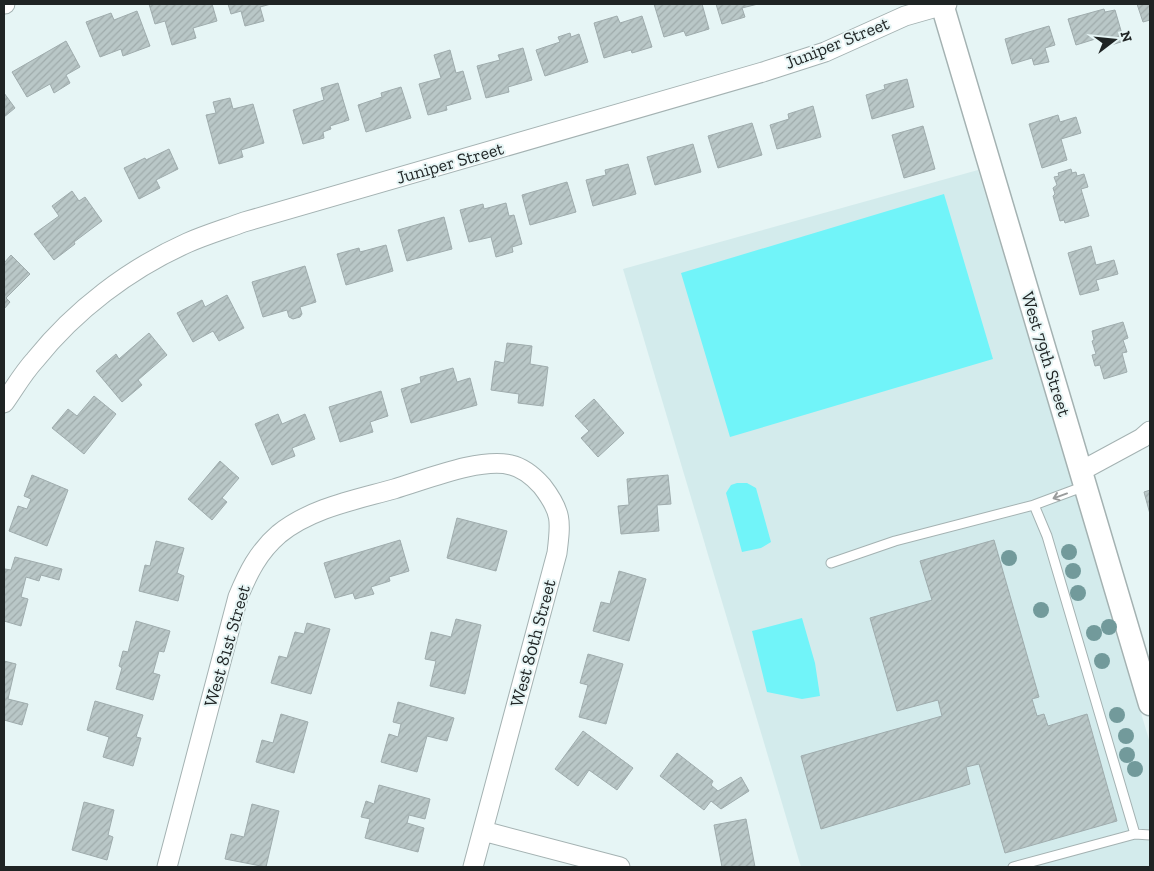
<svg xmlns="http://www.w3.org/2000/svg" width="1154" height="871" font-family="'Zilla Slab',serif">
	<defs>
		<pattern id="building-hatch" width="6" height="6" patternUnits="userSpaceOnUse" patternTransform="scale(1.25)"><rect width="6" height="6" fill="#b9c7c7"/><path d="M-1 1l2-2M0 6l6-6M5 7l2-2" fill="none" stroke="#9fabab"/></pattern>
	</defs>
	<rect width="100%" height="100%" fill="#e6f5f5"/>
	<path fill="#d3ebec" d="M978,170L1150,743V867H801L623,269Z"/>
	<path fill="#71f4f9" d="M944,194L993,359L730,437L681,273Z
		M737,483H747L756,488L771,542L761,548L742,552L726,493L731,485Z
		M802,618L815,663L820,696L802,699L767,692L752,631Z"/>
	<path fill="url(#building-hatch)" stroke="#9facad" d="M149,4H212L217,21L193,28L196,38L172,45L165,21L155,24Z
		M228,4H271L260,7L264,21L245,26L241,11L231,14Z
		M654,4H702L709,29L686,36L684,31L664,37Z
		M716,4H758L742,8L745,17L722,24Z
		M1137,4H1150V20L1143,22Z
		M1104,9L1105,12L1115,10L1124,41L1108,46L1105,36L1076,45L1068,19Z
		M137,11L150,46L123,56L121,49L100,57L86,22L111,13L114,20Z
		M617,16L620,23L642,16L652,47L632,53L631,50L604,58L594,23Z
		M1049,26L1055,45L1045,48L1049,62L1034,65L1032,58L1012,64L1005,39Z
		M570,33L571,37L579,34L588,62L545,76L536,50L560,42L558,37Z
		M66,41L80,67L66,75L70,83L54,93L50,84L27,97L12,72Z
		M523,48L532,80L508,87L509,92L486,98L477,66L500,60L498,55Z
		M450,50L456,73L463,71L471,99L446,106L447,110L428,115L419,84L441,78L434,55Z
		M907,79L914,107L872,119L866,95L885,89L884,85Z
		M338,83L349,120L330,126L331,129L323,132L324,138L303,144L293,110L324,100L321,88Z
		M401,87L411,118L366,132L358,105L382,97L381,93Z
		M4,93L15,108L4,117Z
		M230,98L233,109L253,104L264,143L241,150L243,157L219,164L206,115L216,113L213,102Z
		M813,106L821,137L777,149L770,125L789,119L788,114Z
		M1058,115L1060,122L1076,117L1081,133L1061,139L1067,160L1042,168L1029,124Z
		M752,123L762,155L718,168L708,136Z
		M923,126L935,169L904,178L892,135Z
		M693,144L701,172L655,185L647,157Z
		M169,149L178,169L156,180L160,188L139,199L124,168L145,158L146,160Z
		M628,164L636,194L593,206L586,180L606,175L605,170Z
		M1071,169L1072,173L1076,172L1077,176L1084,174L1088,187L1081,189L1089,216L1065,223L1064,220L1060,221L1053,196L1055,194L1053,188L1057,185L1054,177L1059,176L1058,173Z
		M567,182L576,212L530,225L522,195Z
		M72,191L79,201L85,197L102,221L74,242L75,244L54,260L34,234L59,216L52,206Z
		M506,203L509,216L514,215L522,244L512,247L513,252L496,257L491,237L469,242L460,210L483,204L484,209Z
		M444,217L452,249L407,261L398,230Z
		M386,245L393,271L346,285L337,254L359,248L360,252Z
		M1091,246L1096,265L1114,260L1118,274L1096,280L1099,290L1080,295L1068,253Z
		M11,255L30,274L6,298L10,302L4,309V263Z
		M305,266L316,302L300,307L302,314L300,317L293,319L289,317L287,310L263,317L252,282Z
		M227,295L244,328L219,341L213,331L193,342L177,313L202,300L205,307Z
		M1123,322L1128,338L1123,340L1127,352L1122,353L1127,372L1104,379L1100,365L1095,366L1092,355L1096,354L1092,341L1094,340L1092,331Z
		M149,333L167,355L138,380L142,385L122,402L96,371L116,354L119,359Z
		M507,343L532,346L530,364L548,367L543,406L518,403L519,394L491,390L495,361L504,363Z
		M453,368L457,382L470,378L477,405L411,423L401,389L421,383L420,377Z
		M381,391L388,416L370,422L373,432L340,442L329,407Z
		M94,396L116,414L84,454L52,428L68,409L77,416Z
		M594,399L624,433L598,457L581,438L589,431L575,416Z
		M278,414L282,424L305,414L315,439L292,448L295,456L272,465L255,424Z
		M220,461L239,478L222,498L227,502L212,520L188,499Z
		M32,475L68,490L47,546L9,531L18,506L27,509L31,499L24,496Z
		M668,475L671,504L657,505L659,531L621,534L618,506L629,505L627,479Z
		M1150,490V514L1144,492Z
		M457,518L507,531L496,571L447,558Z
		M400,540L409,571L389,577L390,581L371,587L374,594L355,599L353,593L335,598L324,563Z
		M994,540L1039,697L1032,699L1037,716L1044,714L1048,726L1087,714L1117,821L1005,853L979,764L966,767L970,784L821,829L801,756L942,716L938,700L897,711L870,618L932,600L920,561Z
		M156,541L184,548L177,573L184,576L178,601L139,591L145,565L150,566Z
		M15,557L62,569L59,580L41,575L39,581L26,577L21,597L28,599L21,626L4,621V575L5,569L11,570Z
		M619,571L646,579L629,641L593,631L601,602L610,604Z
		M456,619L481,625L465,694L430,686L436,661L425,659L431,632L451,637Z
		M136,621L170,631L164,652L159,651L153,673L160,675L153,700L116,689L122,668L119,666L123,651L128,652Z
		M307,623L330,629L311,694L271,683L279,656L287,658L295,632L304,634Z
		M588,654L623,664L606,724L579,717L588,685L580,683Z
		M4,661L16,664L8,699L28,704L22,725L4,720Z
		M95,701L143,715L136,737L141,738L133,766L103,757L109,737L87,730Z
		M398,702L454,718L447,741L427,736L417,772L381,762L389,734L398,737L401,724L393,722Z
		M281,714L308,722L294,773L256,762L262,740L273,743Z
		M583,731L633,768L617,790L589,770L578,786L555,769Z
		M677,753L713,781L711,785L718,791L741,777L749,791L721,809L711,801L704,810L660,776Z
		M379,785L430,799L425,819L409,815L407,823L424,828L418,852L365,838L370,819L361,817L366,801L374,804Z
		M84,802L114,810L108,835L113,837L107,860L72,850Z
		M252,804L279,811L266,867L225,859L231,834L244,837Z
		M746,819L755,867H722L714,825Z"/>
	<g fill="none" stroke-linecap="round" stroke-linejoin="round">
		<g stroke="#a4b2b2" stroke-width="11">
			<path id="service" d="M1034,505L1047,536L1135,834
				M831,563L895,541L1034,505L1085,486
				M1013,867L1135,834L1150,835"/>
		</g>
		<g stroke="#a4b2b2" stroke-width="21">
			<path id="minor" d="M4,4H5
				M4,403C14,389 23,373 35,360C75,310 129,269 187,243C205,235 225,229 244,222L763,72L825,52L905,16L947,4
				M1081,471L1142,438L1150,431
				M483,831L620,867
				M167,867L238,597C248,573 258,552 279,534C311,508 355,500 394,489C425,480 481,457 511,465C524,468 534,477 542,486C562,512 561,521 557,553L473,867"/>
		</g>
		<g stroke="#a4b2b2" stroke-width="25">
			<path id="tertiary" d="M942,4L1150,704"/>
		</g>
		<use href="#service" stroke="#fff" stroke-width="9"/>
		<use href="#minor" stroke="#fff" stroke-width="19"/>
		<use href="#tertiary" stroke="#fff" stroke-width="22"/>
	</g>
	<g fill="#729a9b">
		<circle cx="1069" cy="552" r="8"/>
		<circle cx="1009" cy="558" r="8"/>
		<circle cx="1073" cy="571" r="8"/>
		<circle cx="1078" cy="593" r="8"/>
		<circle cx="1041" cy="610" r="8"/>
		<circle cx="1109" cy="627" r="8"/>
		<circle cx="1094" cy="633" r="8"/>
		<circle cx="1102" cy="661" r="8"/>
		<circle cx="1117" cy="715" r="8"/>
		<circle cx="1126" cy="736" r="8"/>
		<circle cx="1127" cy="755" r="8"/>
		<circle cx="1135" cy="769" r="8"/>
	</g>
	<defs><path id="oneway-shaft" d="M-6 0H5M1.5-3L5.5 0L1.5 3" fill="none" stroke-width="1.6" stroke-linecap="round" stroke-linejoin="round" transform="scale(1.25)"/></defs>
	<use stroke="#9a9c9c" href="#oneway-shaft" transform="translate(1060 496) rotate(160)"/>
	<g text-anchor="middle" stroke-width="4" stroke-linejoin="round" paint-order="stroke">
		<g font-size="18" fill="#1f2424" stroke="#e6f5f5">
			<text transform="translate(837 43) rotate(-22)" y="6">Juniper Street</text>
			<text transform="translate(450 163) rotate(-16)" y="6">Juniper Street</text>
			<text transform="translate(1046 354) rotate(73)" y="6">West 79th Street</text>
			<text transform="translate(533 643) rotate(-75)" y="6">West 80th Street</text>
			<text transform="translate(227 646) rotate(-74)" y="6">West 81st Street</text>
		</g>
	</g>
	<rect width="1154" height="871" fill="none" stroke="#1f2424" stroke-width="10"/>
	<g transform="translate(1114 40) rotate(74)" stroke="#e6f5f5" stroke-width="4" paint-order="stroke">
	<path d="M0-4L9 19L0 12L-9 19Z" fill="#1f2424"/>
	<text y="-8" font-size="14" font-weight="bold" text-anchor="middle" fill="#1f2424">N</text>
	</g>
</svg>
